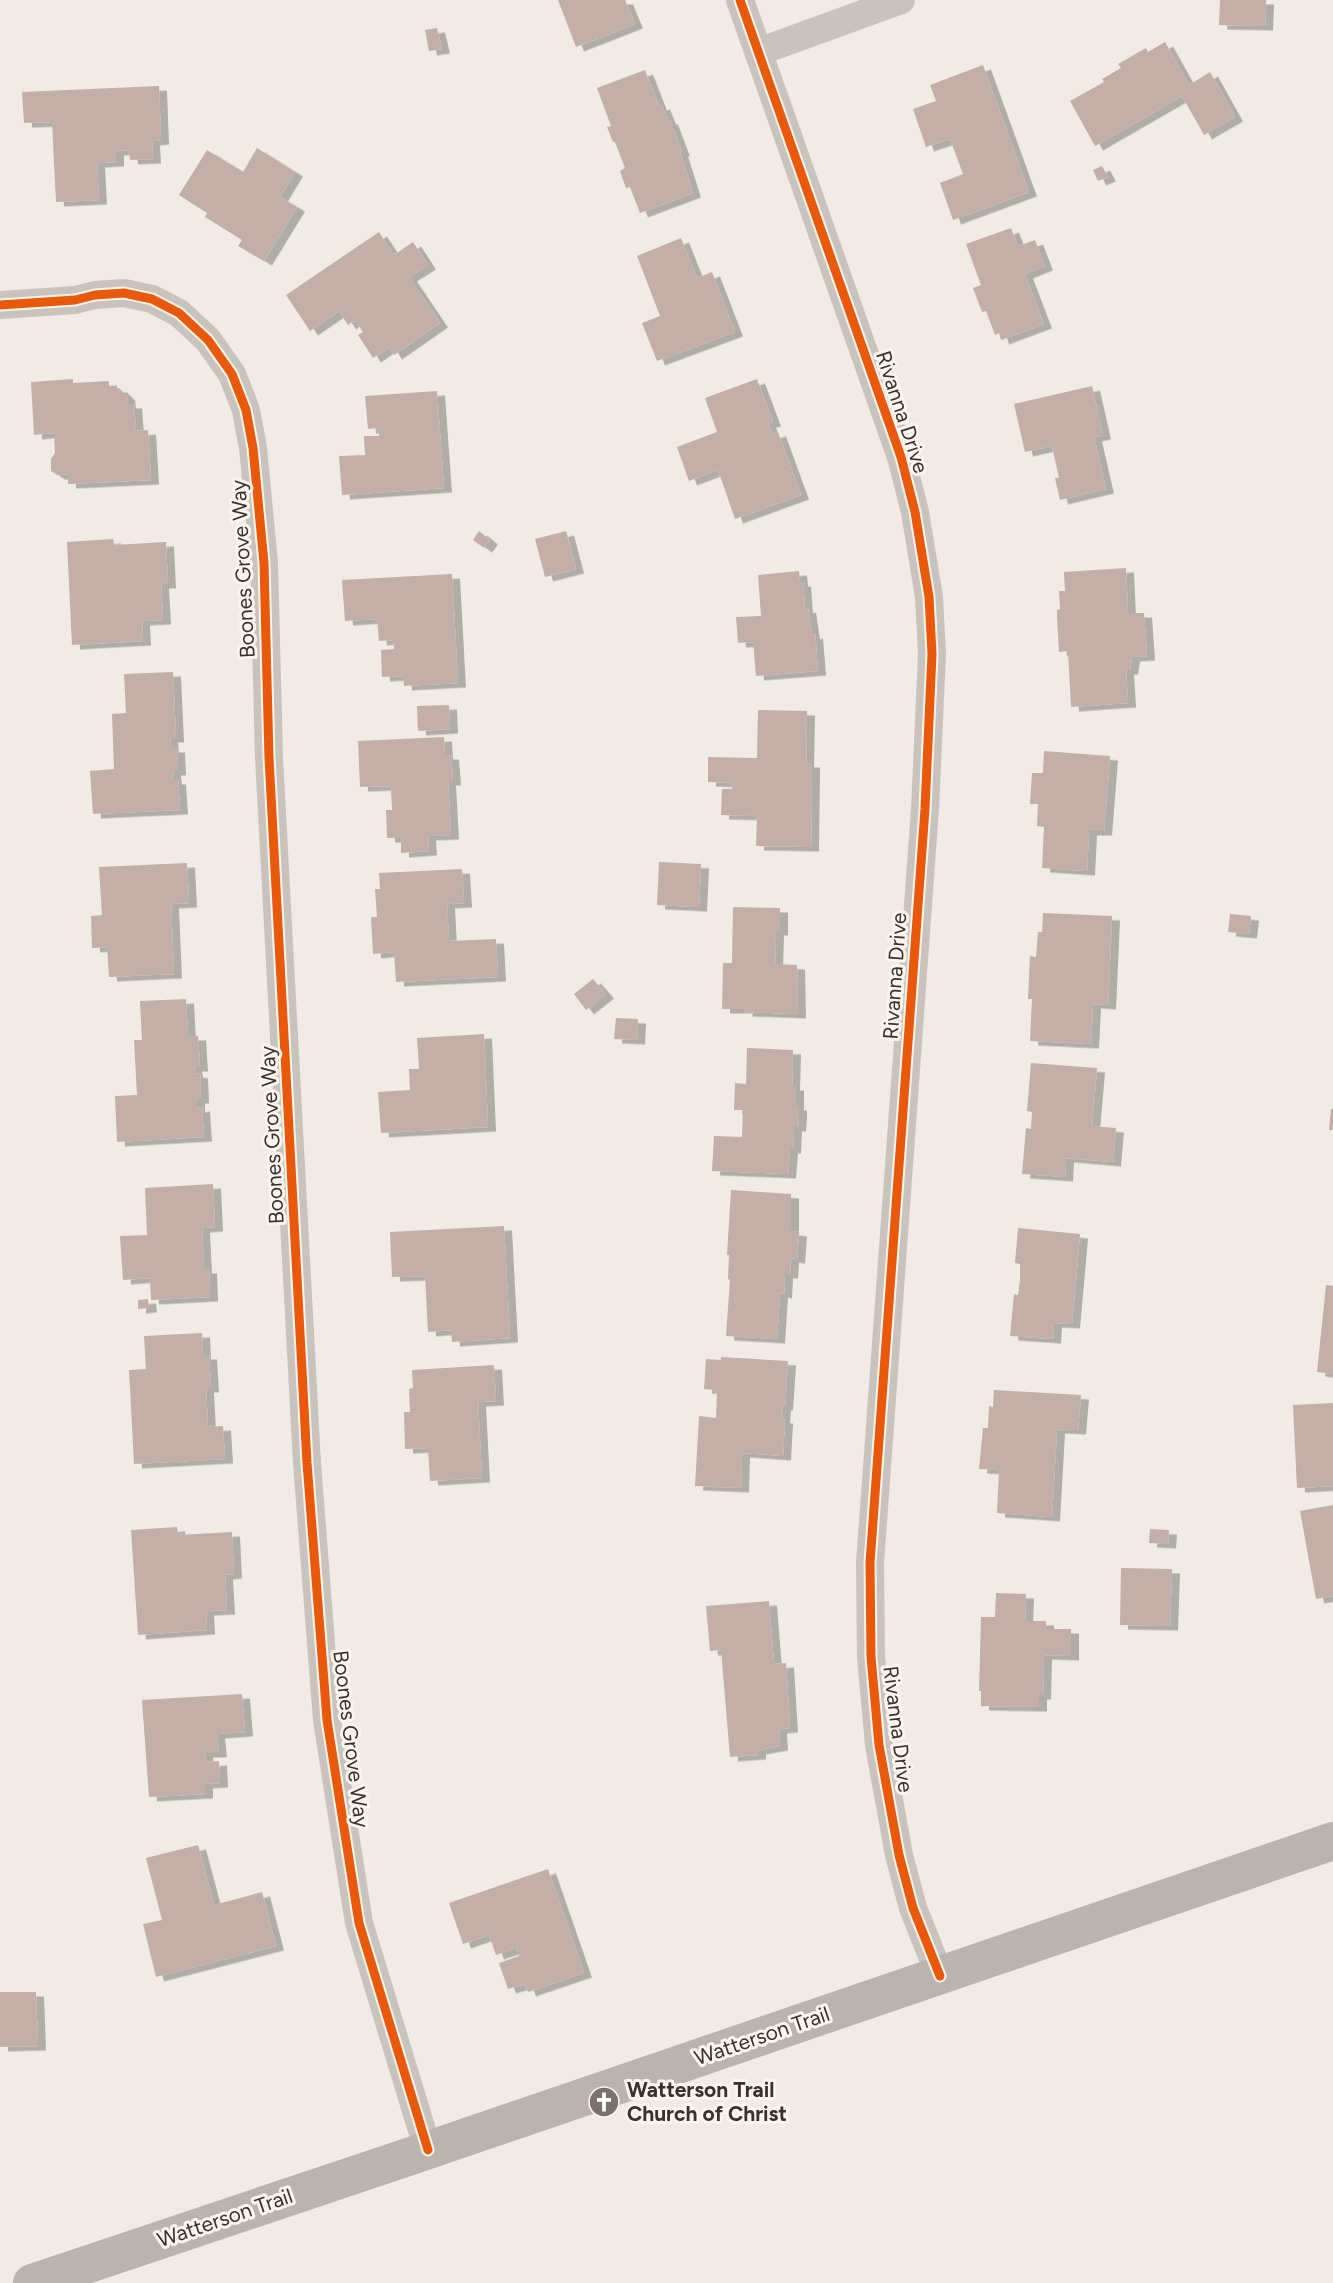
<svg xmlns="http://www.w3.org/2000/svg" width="1333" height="2283" font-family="Figtree,sans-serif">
	<defs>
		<filter id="shadow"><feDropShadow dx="8" dy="4.5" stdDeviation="0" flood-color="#0004"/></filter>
	</defs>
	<rect width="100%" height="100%" fill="#f0ebe5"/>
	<path fill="#c3afa7" filter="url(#shadow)" d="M558,0H625L635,24L576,47Z
		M1220,0H1266L1265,26L1219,25Z
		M437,28L442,49L429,51L425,30Z
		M1165,42L1189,85L1210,72L1235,117L1204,135L1182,96L1095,146L1070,101L1104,82L1102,79L1121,68L1118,64L1146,48L1148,52Z
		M983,65L1029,192L953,220L940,183L963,174L950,139L926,147L913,109L936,101L930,85Z
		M645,70L659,106L662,105L668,120H670L682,152H680L693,193L640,213L630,187L626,188L620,171L625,168L615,142H613L607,127L611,126L597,88Z
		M159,86L161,140L152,141L153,159L130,160L129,150L116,151V162L97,163L99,200L56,202L52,122L24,123L22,92Z
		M257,148L295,172L280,197L297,207L264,261L238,246L242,240L205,217L207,213L179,195L207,150L243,172Z
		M1102,166L1108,177L1098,181L1093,170Z
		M1011,228L1018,246L1035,240L1045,266L1025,274L1044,324L1001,340L999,333L995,335L986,311L982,312L973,288L981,285L966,244Z
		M379,232L394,255L413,242L428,265L409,277L440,323L394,355L389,347L373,358L358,335L363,332L355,320L348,325L339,311L310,331L286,295Z
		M681,238L697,278L712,272L735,332L657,361L642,323L660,316L637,256Z
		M73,379V383L109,381V388H119L127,396L128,404H134L136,431L148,430L151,480L68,484V474L57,475L51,471V459L55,453L54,433L34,435L31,382Z
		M757,379L773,422L768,423L772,434L778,432L801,495L735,519L718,470L689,481L677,447L717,432L705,398Z
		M1092,386L1103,435L1094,437L1106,489L1060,500L1055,478H1059L1052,446L1025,452L1014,404Z
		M437,391L444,488L342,495L339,456L365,455L364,436H379L378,428L368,429L365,396Z
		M479,531L490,540L484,548L473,540Z
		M566,531L576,569L545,577L535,539Z
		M113,539L114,545L166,542L168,584H161L163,620L142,621L143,641L72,645L67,542Z
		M1126,568L1128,613H1144L1147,656L1132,657L1130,670H1126L1128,703L1071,707L1068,651L1059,652L1057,617V610L1060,609L1059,591H1065L1064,572Z
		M799,571L800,582H803L805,609L808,608L812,635L815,634L818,671L756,676L753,642L738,643L736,617L761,616L758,575Z
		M452,574L458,683L404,686L403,676L382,677L381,650L394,649L393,640L379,641L377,619L345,621L342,580Z
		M173,672L176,738H170L171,748H177L178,771H173L174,780H178L180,810L93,814L90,771L114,769L112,714L126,713L124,674Z
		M449,705L450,729L418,731L417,706Z
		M758,710L807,711L806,763H812L811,847L756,846L757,816L721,815L722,789H732L733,783L708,782V757L757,758Z
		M444,737L445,755H451L453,781H448L451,835L428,836L429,851L401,853V838H387L386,810H392L391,786L360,787L358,741Z
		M1044,751L1110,756L1104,831H1089L1087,871L1042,868L1044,827L1037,826L1038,804H1030L1032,773H1043Z
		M659,862L701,864L699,907L657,905Z
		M187,863L189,903L171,904L174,974L109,977L107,947L92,948L91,916L102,915L99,867Z
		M462,869L464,903L447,904L449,941L496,939L498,977L396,982L394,952L373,954L371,917H377L375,889H380L379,873Z
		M733,907L780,908V931H776L775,964L797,965L798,1014L744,1012L745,1009H722L723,963H732Z
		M1043,913L1112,916L1108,1005L1093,1004L1091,1044L1030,1041L1032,999H1028L1030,956L1036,957L1038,932H1042Z
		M1230,914L1251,916L1249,934L1228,932Z
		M593,979L606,994L586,1010L574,994Z
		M186,999L188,1036H198L200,1067H194L195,1073L200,1074L201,1099H197V1108L202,1107L204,1137L117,1142L115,1096L137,1095L134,1040H142L140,1001Z
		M616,1018L638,1019L637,1040L614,1039Z
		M484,1034L488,1127L381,1133L378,1092L410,1090L409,1069H419L417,1038Z
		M747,1048L793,1050L792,1086H796V1106H799V1113L798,1127H794L793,1149H790L788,1174L712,1171L714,1136L742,1137L743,1110H734L735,1083L746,1084Z
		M1031,1063L1097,1068L1092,1126L1116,1128L1113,1162L1066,1158L1065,1177L1022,1174L1026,1128L1031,1129L1032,1112L1027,1111Z
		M1331,1109H1333V1130H1329Z
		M213,1184L215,1227L202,1228L204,1269H209L210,1297L151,1300L150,1278L123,1280L120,1236L147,1235L145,1188Z
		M731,1190L791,1194V1231L799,1232L797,1259L791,1258L790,1274H785L784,1294L780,1293L777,1339L726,1336L730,1280L728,1279L729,1255H727Z
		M504,1226L510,1338L452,1342L451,1330L428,1332L425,1276L392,1277L390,1232Z
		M1018,1228L1080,1234L1072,1324L1054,1323L1053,1339L1010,1336L1014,1294L1018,1295L1020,1280V1264L1015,1263Z
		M1326,1285L1333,1286V1374L1317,1372Z
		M148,1299L149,1308L138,1309V1300Z
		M202,1333L203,1355H209L211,1388H206L208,1427L223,1426L225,1459L134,1464L129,1370L146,1369L144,1336Z
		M721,1357L788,1361L785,1406H783L782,1419H785L783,1456L742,1453L741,1488L695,1486L699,1416L716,1418L717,1390L704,1389L706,1359L721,1360Z
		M494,1365L496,1401L478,1402L482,1478L430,1481L428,1448L405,1449L404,1412H410L409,1389L413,1388L412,1370Z
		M994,1390L1081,1395L1078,1430L1057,1429L1052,1517L997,1513L999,1470L979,1469L983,1428H988L989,1406L993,1407Z
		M1333,1403V1486L1297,1488L1293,1405Z
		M1333,1505V1596L1316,1599L1300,1511Z
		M177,1527L178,1535L232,1532L234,1574L225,1575L227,1610L206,1611L207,1630L138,1635L131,1530Z
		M1150,1529L1169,1530L1168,1544L1149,1543Z
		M1121,1568L1172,1569L1170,1626L1120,1625Z
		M996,1593L1026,1594L1025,1621H1046V1629H1071V1656L1044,1655L1043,1695H1039V1707L981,1706V1691H979L981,1617H995Z
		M769,1601L774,1664L786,1663L790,1728L779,1729L780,1746L758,1750V1755L730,1757L721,1650L710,1651L706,1606Z
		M242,1694L245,1732L217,1734L219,1753H205L206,1762L219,1761L220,1783L205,1784V1794L149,1797L142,1700Z
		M198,1845L214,1905L262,1892L276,1946L156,1977L143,1924L162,1920L146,1858Z
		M548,1869L584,1973L528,1992L525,1984L508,1989L499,1963L519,1956L517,1948L496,1955L489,1935L463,1944L449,1903Z
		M0,1992H36L38,2046L0,2047Z"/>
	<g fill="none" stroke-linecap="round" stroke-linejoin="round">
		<path stroke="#c9c3be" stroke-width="28" d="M740,0L901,457L915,512L929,597L932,654L925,809L870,1563L871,1657L879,1745L899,1855L913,1908L940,1976
			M758,52L901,0
			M0,305L75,300L95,295L124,293L152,299L179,313L208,340L232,374L246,410L253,448L264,563L269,758L307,1463L327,1720L359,1923L428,2150"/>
		<path stroke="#bab3ae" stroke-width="38" d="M32,2283L411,2156L1333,1841"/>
		<g stroke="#fbf5ee" stroke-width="13">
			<path id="cycleway" d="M740,0L901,457L915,512L929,597L932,654L925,809L870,1563L871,1657L879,1745L899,1855L913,1908L940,1976
				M0,305L75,300L95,295L124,293L152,299L179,313L208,340L232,374L246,410L253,448L264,563L269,758L307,1463L327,1720L359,1923L428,2150"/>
		</g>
		<use href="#cycleway" stroke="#e8590c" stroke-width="9"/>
	</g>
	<defs>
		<g id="church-disc" transform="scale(1.575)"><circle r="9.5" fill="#7a716c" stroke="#fbf5ee"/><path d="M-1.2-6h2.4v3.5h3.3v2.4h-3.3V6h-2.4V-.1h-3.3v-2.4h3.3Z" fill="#fff"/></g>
	</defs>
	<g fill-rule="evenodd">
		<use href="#church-disc" x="604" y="2102"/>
	</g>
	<g text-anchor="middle" stroke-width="6" stroke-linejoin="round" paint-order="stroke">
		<g font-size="21" fill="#3b302b" stroke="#fbf5ee">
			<text transform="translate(902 412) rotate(72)" y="7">Rivanna Drive</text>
			<text transform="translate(243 569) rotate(-93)" y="7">Boones Grove Way</text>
			<text transform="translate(895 976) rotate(-86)" y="7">Rivanna Drive</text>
			<text transform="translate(272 1135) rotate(-93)" y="7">Boones Grove Way</text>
			<text transform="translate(898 1729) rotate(83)" y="7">Rivanna Drive</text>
			<text transform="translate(351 1739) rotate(83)" y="7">Boones Grove Way</text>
			<text transform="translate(762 2036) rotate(-19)" y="7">Watterson Trail</text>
			<text transform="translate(225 2218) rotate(-19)" y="7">Watterson Trail</text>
		</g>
		<g font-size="21" font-weight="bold" fill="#3b302b" stroke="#fbf5ee" text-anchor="start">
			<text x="627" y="2097">Watterson Trail<tspan x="627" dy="24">Church of Christ</tspan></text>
		</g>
	</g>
</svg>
